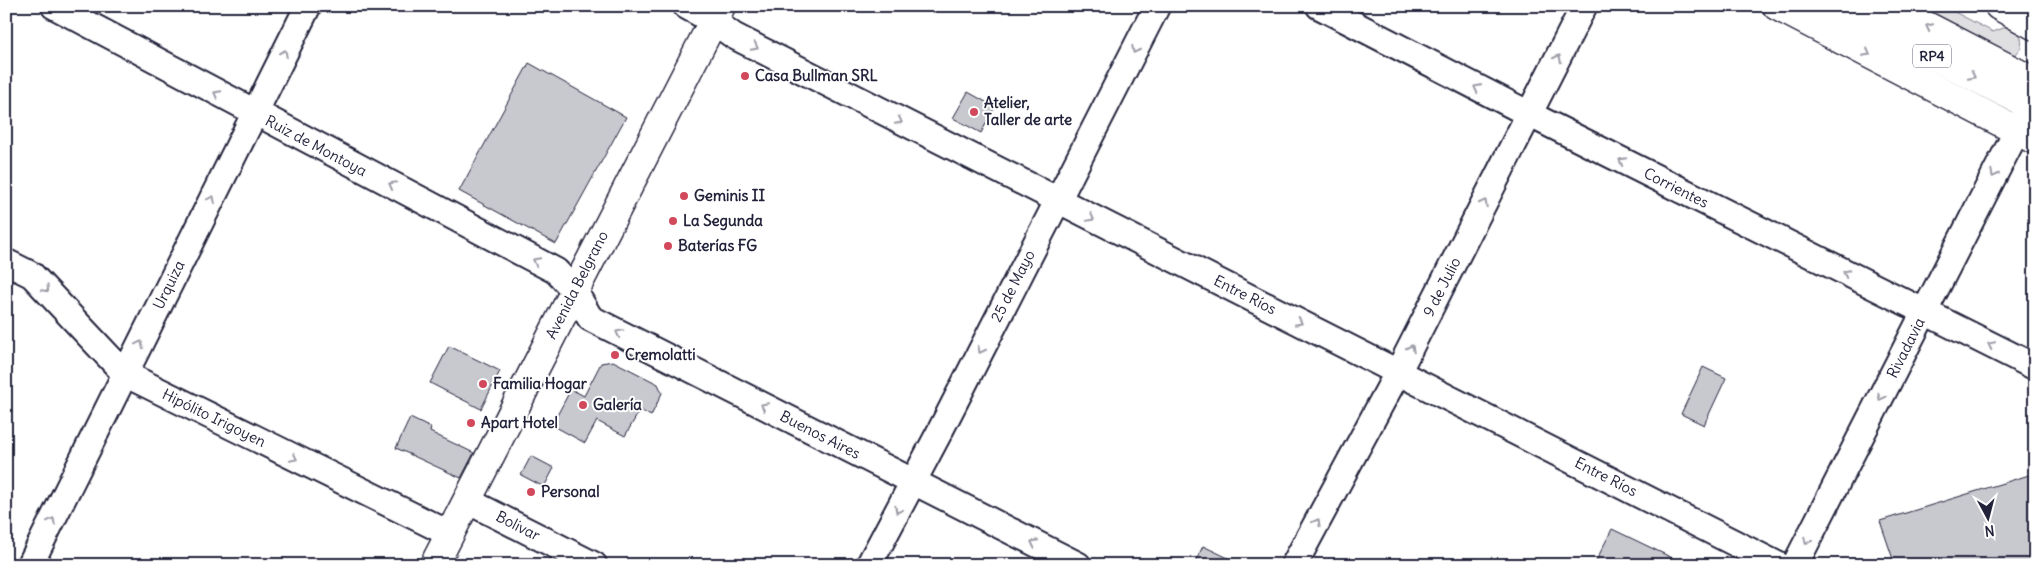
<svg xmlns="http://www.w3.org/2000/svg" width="2041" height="571" font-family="Delius,sans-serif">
	<rect width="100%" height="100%" fill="#fff"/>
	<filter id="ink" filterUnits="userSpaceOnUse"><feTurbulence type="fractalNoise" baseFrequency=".02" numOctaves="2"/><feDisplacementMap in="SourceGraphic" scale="10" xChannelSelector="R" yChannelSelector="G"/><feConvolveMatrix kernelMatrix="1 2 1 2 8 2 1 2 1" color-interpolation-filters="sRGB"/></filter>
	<g filter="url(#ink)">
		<path fill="#dfdfe2" stroke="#80808e" d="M1907,6H1943L1993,32L2006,27L2020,34C2024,46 2020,54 2008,58Z"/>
		<path fill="#c8c8cf" stroke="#22223b" d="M529,63L626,117L556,244L459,191Z
			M968,92L995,107L981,133L953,118Z
			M449,346L500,371L481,409L430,383Z
			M613,361L658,384L662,393L651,416L640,410L625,436L597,421L585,443L552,425L571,389L584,396L601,363Z
			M1703,367L1726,378L1704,425L1681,414Z
			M410,418L431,428L430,432L474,453L461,478L396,448Z
			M531,456L554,468L544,487L521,475Z
			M2029,475L2035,491V565H1895L1880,521Z
			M1612,529L1687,565H1594Z
			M1203,546L1243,565H1194Z"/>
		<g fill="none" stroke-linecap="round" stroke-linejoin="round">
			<g stroke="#22223b" stroke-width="29">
				<path id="street" d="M54,6L556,271L574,290L590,318L1078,565
					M686,6L713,21L734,36L1778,565
					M1319,6L1529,114L2035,367
					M6,262L32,275L125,374L450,534
					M468,501L594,565
					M30,565L308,6
					M869,565L939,433L1157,6
					M1294,565L1398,372L1584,6
					M1795,565L2026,113"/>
			</g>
			<g stroke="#22223b" stroke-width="31">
				<path id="secondary" d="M1777,6L2035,140
					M1999,6L2035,26
					M434,565L721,6"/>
			</g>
			<g stroke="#22223b" stroke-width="31">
				<path id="primary" d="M1813,6L1842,40
					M1835,6L2035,108
					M1888,6L2035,82"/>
			</g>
			<use href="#street" stroke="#fff" stroke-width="25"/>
			<use href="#secondary" stroke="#fff" stroke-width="28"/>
			<use href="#primary" stroke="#fff" stroke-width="28"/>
		</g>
		<defs><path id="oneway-chevron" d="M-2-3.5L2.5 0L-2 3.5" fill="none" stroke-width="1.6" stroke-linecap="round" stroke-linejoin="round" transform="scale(1.25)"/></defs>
		<g stroke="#9c9ca7">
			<use href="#oneway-chevron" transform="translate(1929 27) rotate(-153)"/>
			<use href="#oneway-chevron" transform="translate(755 47) rotate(27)"/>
			<use href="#oneway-chevron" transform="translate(1135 50) rotate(117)"/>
			<use href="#oneway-chevron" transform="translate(284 53) rotate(-64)"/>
			<use href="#oneway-chevron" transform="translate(1867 53) rotate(27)"/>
			<use href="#oneway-chevron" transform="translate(1558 58) rotate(-63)"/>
			<use href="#oneway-chevron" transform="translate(1972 76) rotate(27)"/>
			<use href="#oneway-chevron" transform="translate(1477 88) rotate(-153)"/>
			<use href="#oneway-chevron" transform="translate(217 94) rotate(-152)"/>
			<use href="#oneway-chevron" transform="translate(899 121) rotate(27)"/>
			<use href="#oneway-chevron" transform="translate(1622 161) rotate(-153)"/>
			<use href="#oneway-chevron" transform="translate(1994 174) rotate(117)"/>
			<use href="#oneway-chevron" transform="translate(392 185) rotate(-152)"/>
			<use href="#oneway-chevron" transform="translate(212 199) rotate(-64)"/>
			<use href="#oneway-chevron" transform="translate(1484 203) rotate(-63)"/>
			<use href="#oneway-chevron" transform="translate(1091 218) rotate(27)"/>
			<use href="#oneway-chevron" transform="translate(536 261) rotate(-152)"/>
			<use href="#oneway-chevron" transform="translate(1846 273) rotate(-153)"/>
			<use href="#oneway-chevron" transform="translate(46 289) rotate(47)"/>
			<use href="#oneway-chevron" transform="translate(1299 322) rotate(27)"/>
			<use href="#oneway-chevron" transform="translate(619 333) rotate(-153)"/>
			<use href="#oneway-chevron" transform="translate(140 344) rotate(-64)"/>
			<use href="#oneway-chevron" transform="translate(1991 345) rotate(-154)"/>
			<use href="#oneway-chevron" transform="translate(1411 348) rotate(-63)"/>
			<use href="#oneway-chevron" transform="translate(981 350) rotate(117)"/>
			<use href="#oneway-chevron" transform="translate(1881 397) rotate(117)"/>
			<use href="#oneway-chevron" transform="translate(764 406) rotate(-153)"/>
			<use href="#oneway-chevron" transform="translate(294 458) rotate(26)"/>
			<use href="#oneway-chevron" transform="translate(898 510) rotate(118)"/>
			<use href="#oneway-chevron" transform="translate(52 521) rotate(-64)"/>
			<use href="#oneway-chevron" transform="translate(1317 522) rotate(-61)"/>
			<use href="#oneway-chevron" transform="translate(1807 541) rotate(117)"/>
			<use href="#oneway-chevron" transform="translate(1034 543) rotate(-153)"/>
		</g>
	</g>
	<g fill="#d1495b" stroke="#fff" stroke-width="2">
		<circle cx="745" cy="76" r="5"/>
		<circle cx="974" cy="112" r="5"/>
		<circle cx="684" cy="196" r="5"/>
		<circle cx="673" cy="221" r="5"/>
		<circle cx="668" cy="246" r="5"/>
		<circle cx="615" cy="355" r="5"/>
		<circle cx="483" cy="384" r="5"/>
		<circle cx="583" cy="405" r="5"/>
		<circle cx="471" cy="423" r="5"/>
		<circle cx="531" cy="492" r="5"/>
	</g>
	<g text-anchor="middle" stroke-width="4" stroke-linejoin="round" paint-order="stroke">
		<rect fill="#fff" stroke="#646476" stroke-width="1" x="1913" y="44.5" width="38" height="23" rx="4"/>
		<g font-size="14" font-weight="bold" fill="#22223b">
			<text x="1932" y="61">RP4</text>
		</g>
		<g font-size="15" font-weight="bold" fill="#22223b" stroke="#fff" text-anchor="start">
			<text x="755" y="81">Casa Bullman SRL</text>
			<text x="984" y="108">Atelier,<tspan x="984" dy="17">Taller de arte</tspan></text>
			<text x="694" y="201">Geminis II</text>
			<text x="683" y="226">La Segunda</text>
			<text x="678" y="251">Baterías FG</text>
			<text x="625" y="360">Cremolatti</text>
			<text x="493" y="389">Familia Hogar</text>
			<text x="593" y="410">Galería</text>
			<text x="481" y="428">Apart Hotel</text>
			<text x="541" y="497">Personal</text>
		</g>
		<g font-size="15" fill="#22223b" stroke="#fff">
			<text transform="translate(316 146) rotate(28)" y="5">Ruiz de Montoya</text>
			<text transform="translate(1676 188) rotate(27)" y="5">Corrientes</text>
			<text transform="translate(169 285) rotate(-64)" y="5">Urquiza</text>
			<text transform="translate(577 285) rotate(-63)" y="5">Avenida Belgrano</text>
			<text transform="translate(1013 286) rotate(-63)" y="5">25 de Mayo</text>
			<text transform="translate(1442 287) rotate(-63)" y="5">9 de Julio</text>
			<text transform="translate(1245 295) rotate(27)" y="5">Entre Ríos</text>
			<text transform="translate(1906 348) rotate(-63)" y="5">Rivadavia</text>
			<text transform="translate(214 418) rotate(26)" y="5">Hipólito Irigoyen</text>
			<text transform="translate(820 435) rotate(27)" y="5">Buenos Aires</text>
			<text transform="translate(1606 477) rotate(27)" y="5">Entre Ríos</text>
			<text transform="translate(518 526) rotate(27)" y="5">Bolivar</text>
		</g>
	</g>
	<rect width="2041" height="571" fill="none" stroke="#fff" stroke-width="25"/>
	<rect x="12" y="12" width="2016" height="546" fill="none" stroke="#22223b" stroke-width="2" filter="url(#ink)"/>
	<g transform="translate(1988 518) rotate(173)" stroke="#ffffff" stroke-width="4" paint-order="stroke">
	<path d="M0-4L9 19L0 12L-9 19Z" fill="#22223b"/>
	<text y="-8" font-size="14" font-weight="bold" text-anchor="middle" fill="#22223b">N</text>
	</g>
</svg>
